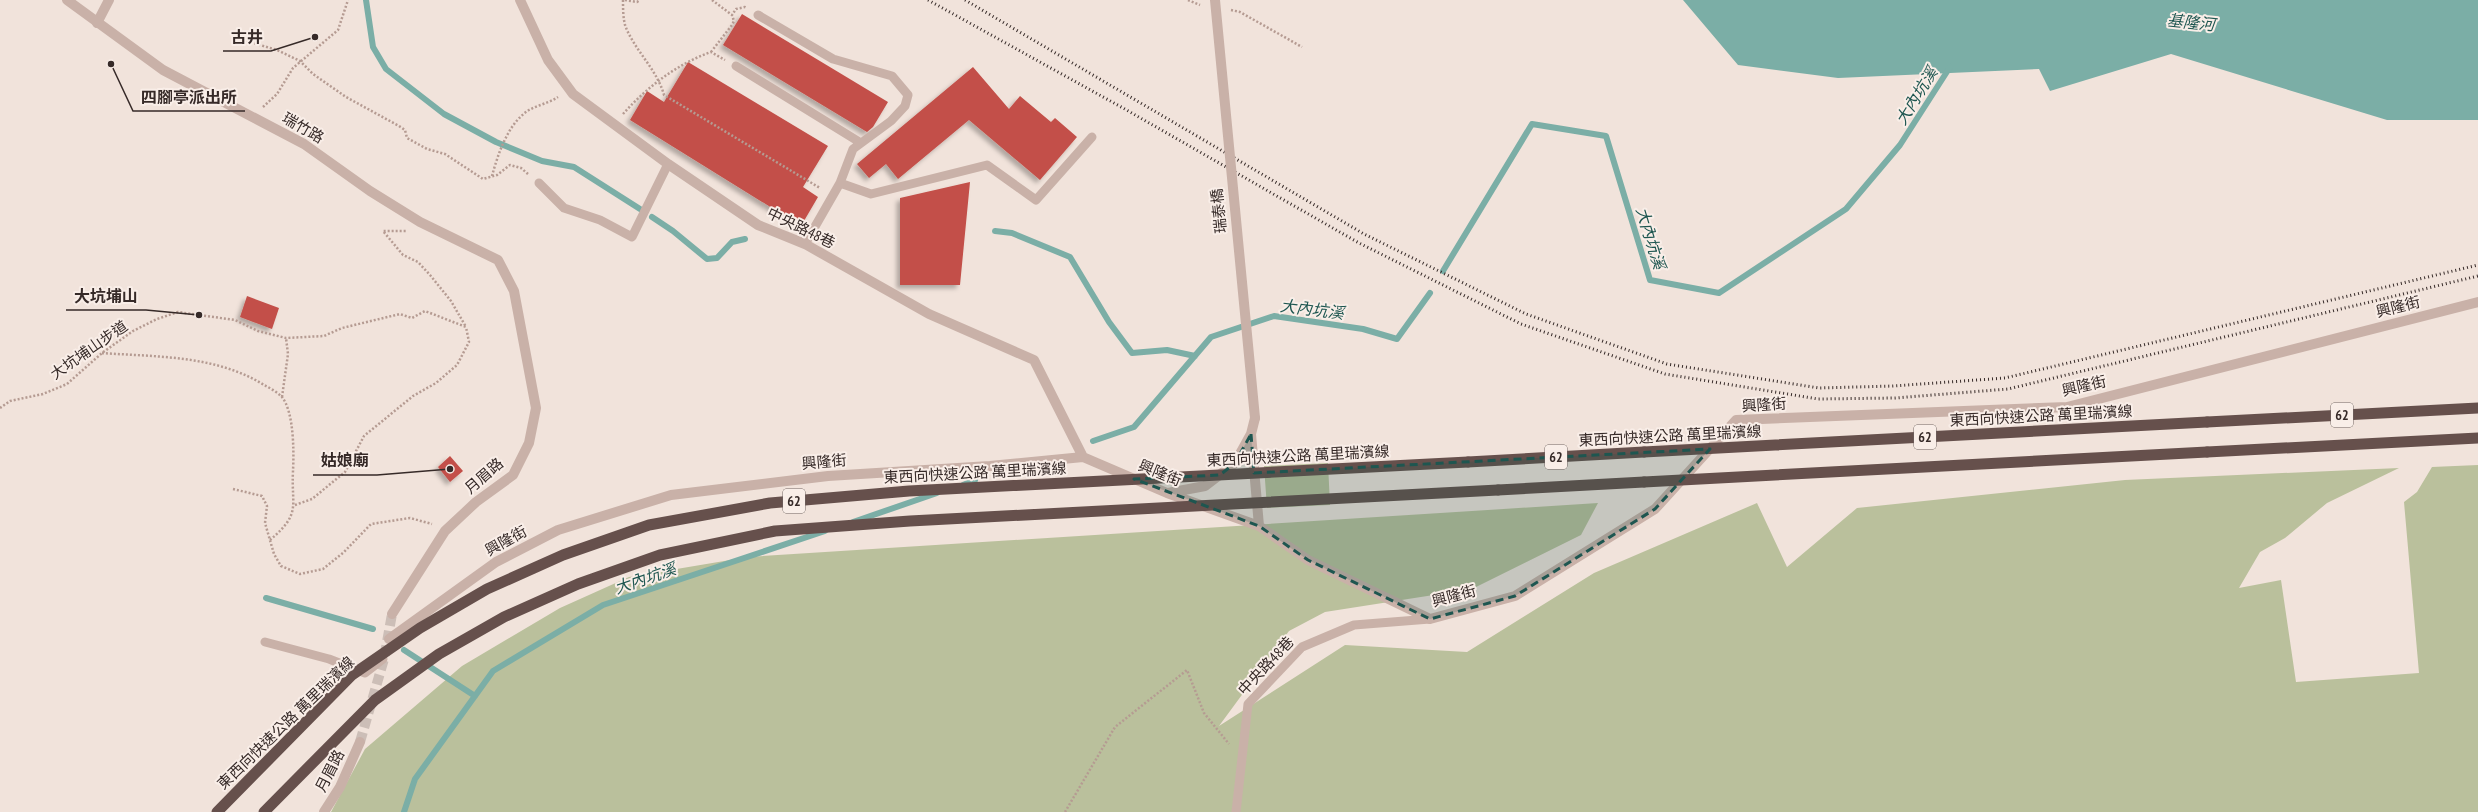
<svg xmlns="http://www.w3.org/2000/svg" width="2478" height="812" font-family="'PT Sans Narrow','Noto Sans TC',sans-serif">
	<defs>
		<filter id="shadow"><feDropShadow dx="-3.5" dy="3.5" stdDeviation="2" flood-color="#0004"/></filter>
	</defs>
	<rect width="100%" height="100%" fill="#f1e3db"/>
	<path fill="#bac09c" d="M1328,463L1330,505L1267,508L1264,466Z
		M2478,465V812H331L365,749L462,666L560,608L629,577L748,557L1598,503L1581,535L1472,589L1325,612L1289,631L1219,726L1345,645L1467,652L1594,573L1757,503L1787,567L1857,508L2125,480L2399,468L2327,503L2285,538L2260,552L2239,588L2281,580L2296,682L2419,673L2404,502L2417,492L2432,467Z"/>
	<path fill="#7baea6" d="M1683,0H2478V120H2387L2171,54L2050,91L2039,69L1838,78L1738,65Z"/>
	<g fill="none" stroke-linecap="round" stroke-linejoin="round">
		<path stroke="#7baea6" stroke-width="6" d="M366,0L373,47L386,69L444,114L496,142L542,161L574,167L640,209
			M652,217L673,231L707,259L717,258L732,242L745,239
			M995,231L1012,233L1070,257L1109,322L1132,353L1167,350L1195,356
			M1443,271L1532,124L1606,136L1650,280L1719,293L1846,209L1900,145L1950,67
			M1093,441L1134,427L1211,337L1274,316L1363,329L1397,339L1430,293
			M963,485L975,480
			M853,522L937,493
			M266,598L373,629
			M404,650L475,696
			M404,812L415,779L493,671L603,605L825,531"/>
	</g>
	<path fill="#c34f48" filter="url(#shadow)" d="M742,14L888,102L873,127L867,132L723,45Z
		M688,62L828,146L803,187L818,197L801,226L630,120L647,91L664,102Z
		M973,67L1009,109L1020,96L1051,122L1055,118L1077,137L1040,180L969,120L898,179L886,164L869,178L857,164Z
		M970,182L960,285H900V198Z
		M247,296L279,308L272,329L240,317Z
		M450,456L463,471L450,482L438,467Z"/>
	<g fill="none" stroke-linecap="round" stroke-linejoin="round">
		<path stroke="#ccbeb7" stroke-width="10" stroke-dasharray="10 5" stroke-linecap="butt" d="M360,742L384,659L392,614"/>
		<path stroke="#b59b92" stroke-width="2.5" stroke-dasharray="2 2" stroke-linecap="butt" d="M623,0C623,8 623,17 625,25C634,50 657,69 664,95L820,188
			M625,0L637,2L640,0
			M712,0L732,15L736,9L745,7L747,8
			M1188,0L1200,5
			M1231,10L1240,12L1302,47
			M243,40L277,50L300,61L313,74L346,97L399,126L405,130L407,138L427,149L445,154L483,179L497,175L510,165L521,168L528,174
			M711,52L732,25L734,21L732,15
			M263,107L277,94L293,68L338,30L348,0
			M623,114C647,87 677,64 711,52L725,60
			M492,176C498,154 508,123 529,110C538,105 549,103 558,97
			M102,353C157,357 216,355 264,385C270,388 277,392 282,397C294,412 294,452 293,471C291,507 302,513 270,540
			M282,397L288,354L286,338
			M0,408L10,401L43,394L67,384L102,353L133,331L157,319L178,312L235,320L258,331L286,338L324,336L342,328L400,314L412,318L425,311L466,327L451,301L430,275L418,262L403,255L383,231H406
			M233,489L262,496L267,506L265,523L274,554L281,566L300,574L323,569L344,552L371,524L410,518L432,524
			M295,505L312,499L345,472L364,436L413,396L436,383L457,365L469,342L466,327
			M1065,812L1115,727L1187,670L1204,713L1229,744"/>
		<path stroke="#c9b1a8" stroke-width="9" d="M758,15L833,59L892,76L908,95L905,106L891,121L853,149L840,183L805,244
			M736,66L861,143
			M539,183L564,208L600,220L632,237L668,164
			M840,183L871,194L987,165L1036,200L1092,137
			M265,642L329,659L365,673L383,659
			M1236,812L1248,704L1302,647L1354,625L1430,619"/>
		<path stroke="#c9b1a8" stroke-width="10" d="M520,0L548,60L573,94L668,164L758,225L805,244L929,314L1034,360L1083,457
			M97,23L109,0
			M1255,418L1251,434L1259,526
			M1168,493L1205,486L1235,463L1251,434
			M389,639L496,562L558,530L671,495L828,476L990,466L1083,457L1167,493L1259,526L1308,560L1430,619L1515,596L1655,509L1736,420L2067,407L2478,302"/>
		<path stroke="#c9b1a8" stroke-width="10" d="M67,0L163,70L304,144L370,191L420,222L498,260L514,291L536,408L529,443L513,475L476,502L445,531L392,614
			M324,812L340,787L360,742"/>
		<path stroke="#66504c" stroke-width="11" d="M2207,422L2478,408
			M2207,452L2478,438
			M1468,462L1644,452
			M1498,490L1644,482"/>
		<path stroke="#362a28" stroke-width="3" stroke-dasharray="1 3" stroke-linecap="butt" d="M928,0L1123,108L1359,243L1521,324L1665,374L1818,399L1895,398L2008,389L2478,276
			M965,0L1364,234L1526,314L1667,364L1819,388L1893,386L2005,378L2478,265"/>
		<path stroke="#c9b1a8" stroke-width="10" d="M1215,0L1255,418"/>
		<path stroke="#66504c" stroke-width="11" d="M1644,452L2207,422
			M1644,482L2207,452
			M217,812L352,675L420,628L487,589L563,555L649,525L770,503L909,491L1468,462
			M264,812L375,700L439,654L504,617L578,584L660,555L775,531L910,521L1498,490"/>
	</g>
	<path fill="#1e5650" fill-opacity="0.2" stroke="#1e5650" stroke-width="3" stroke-dasharray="8 5" stroke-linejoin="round" d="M1251,434L1254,473L1710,449L1655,509L1515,596L1430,619L1308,560L1259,526L1134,479L1220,475L1235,463Z"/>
	<g text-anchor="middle" stroke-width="4" stroke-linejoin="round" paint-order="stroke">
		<g fill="#f9eee8" stroke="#706562" stroke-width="1">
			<rect x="2331" y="403" width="22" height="24" rx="3"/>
			<rect x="1914" y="425" width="22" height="24" rx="3"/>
			<rect x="1545" y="445" width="22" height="24" rx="3"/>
			<rect x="783" y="489" width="22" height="24" rx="3"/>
		</g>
		<g font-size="14" font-weight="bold" fill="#362a28">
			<text x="2342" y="420">62</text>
			<text x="1925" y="442">62</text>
			<text x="1556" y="462">62</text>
			<text x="794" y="506">62</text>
		</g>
		<g font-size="15" fill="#362a28" stroke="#f9eee8">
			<text transform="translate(303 128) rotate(30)" y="5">瑞竹路</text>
			<text transform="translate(1219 211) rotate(-96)" y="5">瑞泰橋</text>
			<text transform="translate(801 228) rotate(26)" y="5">中央路48巷</text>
			<text transform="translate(2398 307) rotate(-14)" y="5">興隆街</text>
			<text transform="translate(89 350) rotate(-35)" y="5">大坑埔山步道</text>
			<text transform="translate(2084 386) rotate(-13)" y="5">興隆街</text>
			<text transform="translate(1764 405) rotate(-4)" y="5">興隆街</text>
			<text transform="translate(2041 416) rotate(-3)" y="5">東西向快速公路 萬里瑞濱線</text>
			<text transform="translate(1670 436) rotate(-3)" y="5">東西向快速公路 萬里瑞濱線</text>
			<text transform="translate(1298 456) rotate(-3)" y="5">東西向快速公路 萬里瑞濱線</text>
			<text transform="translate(824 462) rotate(-5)" y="5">興隆街</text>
			<text transform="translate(975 473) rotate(-3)" y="5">東西向快速公路 萬里瑞濱線</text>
			<text transform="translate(1160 473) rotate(22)" y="5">興隆街</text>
			<text transform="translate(484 476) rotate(-41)" y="5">月眉路</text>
			<text transform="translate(506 541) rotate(-29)" y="5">興隆街</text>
			<text transform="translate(1454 596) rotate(-15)" y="5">興隆街</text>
			<text transform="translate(1266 666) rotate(-47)" y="5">中央路48巷</text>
			<text transform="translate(286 723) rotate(-44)" y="5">東西向快速公路 萬里瑞濱線</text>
			<text transform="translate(330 771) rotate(-63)" y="5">月眉路</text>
		</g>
		<g font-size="16" font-style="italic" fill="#1e5650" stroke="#f9eee8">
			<text transform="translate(2191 22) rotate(6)" y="6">基隆河</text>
			<text transform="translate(1916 96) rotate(-58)" y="6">大內坑溪</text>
			<text transform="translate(1651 238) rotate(73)" y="6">大內坑溪</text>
			<text transform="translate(1312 309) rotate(7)" y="6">大內坑溪</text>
			<text transform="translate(645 578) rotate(-19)" y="6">大內坑溪</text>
		</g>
	</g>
	<path fill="none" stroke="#362a28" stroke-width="1.5" d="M315 37L271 51H223M111 64L133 111H245M199 315L146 310H66M450 469L377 475H313"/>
	<g fill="#362a28" stroke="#f9eee8" stroke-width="1.5">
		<circle cx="315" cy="37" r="4"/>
		<circle cx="111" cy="64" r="4"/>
		<circle cx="199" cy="315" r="4"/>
		<circle cx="450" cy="469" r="4"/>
	</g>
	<g font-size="16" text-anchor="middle" font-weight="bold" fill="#362a28" stroke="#f9eee8" stroke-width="4" stroke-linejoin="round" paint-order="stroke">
		<text x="247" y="43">古井</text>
		<text x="189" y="103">四腳亭派出所</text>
		<text x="106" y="302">大坑埔山</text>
		<text x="345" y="466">姑娘廟</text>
	</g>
</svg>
